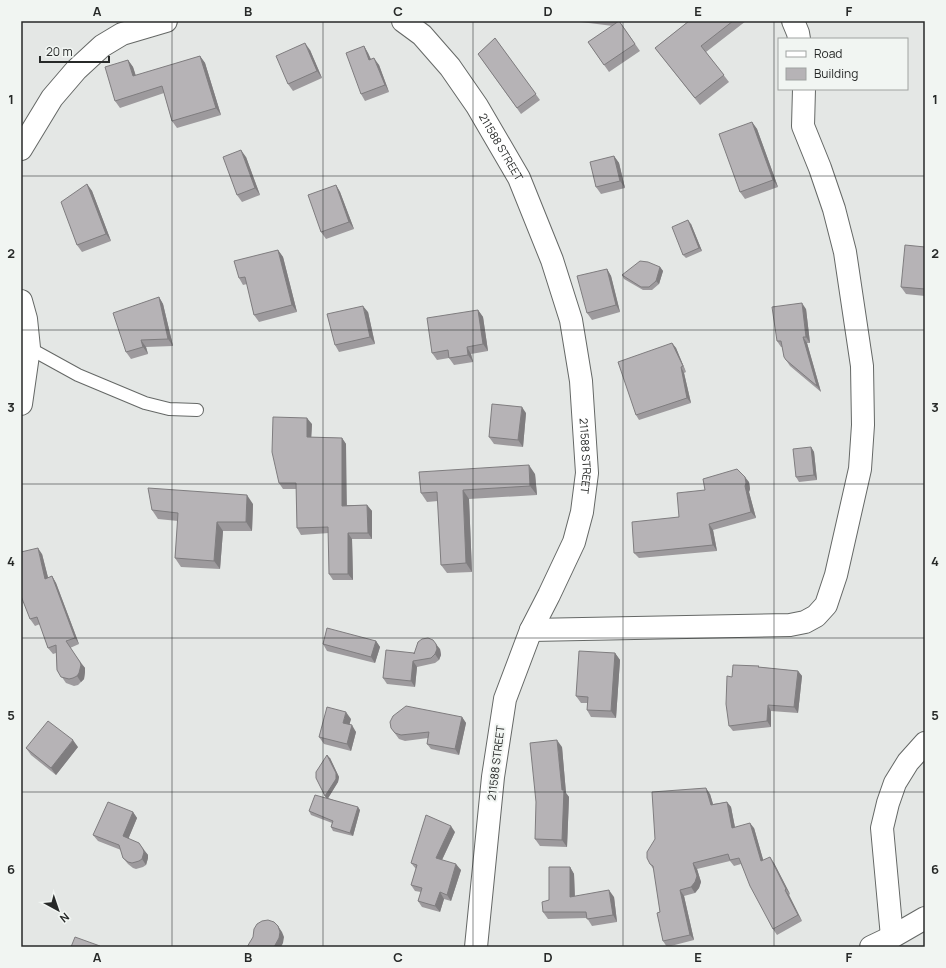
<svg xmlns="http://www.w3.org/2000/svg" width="946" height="968" font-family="Manrope,sans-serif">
	<rect width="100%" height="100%" fill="#e4e7e5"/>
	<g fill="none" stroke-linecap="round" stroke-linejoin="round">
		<g stroke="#656866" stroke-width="14">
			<path id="service" d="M29,348L78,375L145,403L169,409L197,410"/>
		</g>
		<g stroke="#656866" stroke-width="24">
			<g id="minor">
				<path id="s1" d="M403,21L422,35L450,67L477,106L519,178L552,260L571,320L581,381L587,473L582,512L574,542L549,595L531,630L505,699L493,777L476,947"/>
				<path d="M793,21L798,33L799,39"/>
				<path d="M21,149L52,98L76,70L102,46L122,34L166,21"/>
				<path d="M21,301L26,319L29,348L21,404"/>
				<path d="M531,630L790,625L805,622L816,616L826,605L836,575L860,469L863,425L862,366L845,252L834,209L820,168L803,126L804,89"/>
				<path d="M892,937L882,828L888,803L895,783L908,762L925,743"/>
				<path d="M871,947L892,937L925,918"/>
			</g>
		</g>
		<use href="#service" stroke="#fff" stroke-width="12"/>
		<use href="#minor" stroke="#fff" stroke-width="22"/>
	</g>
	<path fill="#9d9a9d" d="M579,21H622L620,22L640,51L609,72L588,42L613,26L581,22Z
		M689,21H746L706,52L729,82L700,105L655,48Z
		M495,38L540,100L521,114L478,54Z
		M364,46L368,53L371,59L379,65L389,92L365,101L361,94Z
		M310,50L322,78L293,91L288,84Z
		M200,56L205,63L221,115L177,128L172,121L164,93L120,108L115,101L128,60L133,67L136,76Z
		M752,122L757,129L778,187L745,199L740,192Z
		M614,156L619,163L625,188L601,194L596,187Z
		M246,157L260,195L242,202L237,195Z
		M87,184L92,191L111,241L82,252L77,245Z
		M336,185L340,192L354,229L326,239L321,232Z
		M691,224L702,251L686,258L683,255Z
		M925,247V296L906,294L901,287Z
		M278,250L283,257L297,312L259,322L254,315L247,284L243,285L239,278Z
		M660,267L663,271L659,284L652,290H643L624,279L622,275Z
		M607,269L611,276L620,312L592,320L587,313Z
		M159,297L163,304L173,346L146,347L148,354L131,359L126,352Z
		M806,309L810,343H807L821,392L790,366L786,360L782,347H781L777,341Z
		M478,310L483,317L488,351L471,354L473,362L454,365L449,358L437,360L432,353Z
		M368,312L375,344L339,352L335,345Z
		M672,343L676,348L686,372L684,373L691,403L639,420L636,415Z
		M526,413L523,447L494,444L489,437Z
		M312,424L311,437L342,438L346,444V505H367L372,511V539H352L353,580H333L329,574V533L301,535L297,528L296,489H283L279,483Z
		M811,447L814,452L817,480L799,482L796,477Z
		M535,474L537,495L469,499L472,572L447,573L441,565L438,501L427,502L421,493Z
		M749,482L750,489L749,492L756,518L713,530L717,551L639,558L634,553L679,517L705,490Z
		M253,504L252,531H223L220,569L181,567L175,558L178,521L158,519L152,510Z
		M42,554L48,578L52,576L56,583L79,644L70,648L85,668V672L84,679L78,685L74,686L66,683L57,670L56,653L53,654L48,648L40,624L35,626L30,619Z
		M376,641L380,647L375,663L327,651L323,644Z
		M440,649L441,655L439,660L435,663L417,667L415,687L387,684L383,678L414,653Z
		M615,653L620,660L616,718L591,717L587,710V703H581L576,696Z
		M759,666V667L798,671L802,676L798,713L771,711V727L733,731L729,726L732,677Z
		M462,717L466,723L459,755L431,749L427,744L428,738L405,741L399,739L391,728Z
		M351,719L349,725L356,732L351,751L324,744L319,737Z
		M78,747L56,775L31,755L26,748Z
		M562,747L566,793L569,797L567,847L540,846L535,839Z
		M330,758L339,777L338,782L328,798L360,810L353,836L333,831L331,827L332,823L311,815L309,811L326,798L325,796Z
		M710,794L713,804L727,802L731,807L735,827L754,828L763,860L774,863L790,894L789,895L802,921L777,935L773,929L741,864L734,866L730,861L697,869L701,882L699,888L695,893L684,896L694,940L667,947L663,941L660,912L654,870L650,864Z
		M133,812L137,818L128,839L139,843L148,855V858L146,865L143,867L136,869L133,868L128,864L123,858L121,850L98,841L93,835Z
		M455,832L442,860L461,870L451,901L444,899L440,912L422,907L418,901L421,892L415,891L411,885L416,869L411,863Z
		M570,867L574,874L575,896L614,897L617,922L592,926L587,918L548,919L543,912Z"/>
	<path fill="#7f7d7f" d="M305,43L310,50L322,78L317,71Z
		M364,46L368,53L374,67L369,60Z
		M200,56L205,63L221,115L216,108Z
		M374,58L379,65L389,92L385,85Z
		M128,60L133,67L138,83L133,76Z
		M752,122L757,129L778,187L773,180Z
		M241,150L246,157L260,195L255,188Z
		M614,156L619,163L625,188L620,181Z
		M87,184L92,191L111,241L106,234Z
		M336,185L340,192L354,229L349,222Z
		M688,220L691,224L702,251L699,248Z
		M278,250L283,257L297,312L292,305Z
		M660,267L663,271L659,284L656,281Z
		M607,269L611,276L620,312L616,305Z
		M159,297L163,304L173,346L168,339Z
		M802,303L806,309L810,343L806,337Z
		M363,306L368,312L375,344L370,337Z
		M478,310L483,317L488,351L483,344Z
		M803,337L807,343L821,392L817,386Z
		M141,340L146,347L148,354L143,347Z
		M672,343L676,348L686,372L683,366Z
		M467,347L471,354L473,362L468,355Z
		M681,367L684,373L691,403L687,398Z
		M522,407L526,413L523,447L518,440Z
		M307,418L312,424L311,443L307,437Z
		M342,438L346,444L347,512L342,506Z
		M811,447L814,452L817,480L814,475Z
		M529,465L535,474L537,495L530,486Z
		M745,477L749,482L750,489L749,492L756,518L751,512L745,486Z
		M463,490L469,499L472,572L466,563Z
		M247,495L253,504L252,531L246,522Z
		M367,505L372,511V539L368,533Z
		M217,522L223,531L220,569L214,561Z
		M709,524L713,530L717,551L713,545Z
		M348,533L352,539L353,580L348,574Z
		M38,548L42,554L50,585L45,579Z
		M52,576L56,583L79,644L75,638Z
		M376,641L380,647L375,663L371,657Z
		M436,644L440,649L441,655L439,660L435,654Z
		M615,653L620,660L616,718L611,711Z
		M413,661L417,667L415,687L411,681Z
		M80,662L85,668V672L84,679L81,682L77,676Z
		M798,671L802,676L798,713L794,707Z
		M768,705L771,711V727L767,721Z
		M346,712L351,719L348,730L343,723Z
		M462,717L466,723L459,755L455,749Z
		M352,725L356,732L351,751L347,744Z
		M73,740L78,747L56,775L51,768Z
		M557,740L562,747L566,793L569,797L567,847L562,840V790Z
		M327,755L330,758L339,777L338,782L327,800L325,796Z
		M706,788L710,794L715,811L711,805Z
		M727,802L731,807L736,833L732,828Z
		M358,807L360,810L353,836L350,833Z
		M133,812L137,818L127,842L123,836Z
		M750,823L754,828L765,866L761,861Z
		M451,826L455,832L440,864L436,858Z
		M143,849L148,855V858L146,865L142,859Z
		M770,857L774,863L790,894L786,889Z
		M693,863L697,869L701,882L699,888L695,893L691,887Z
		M456,864L461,870L451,901L447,895Z
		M570,867L574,874L575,904L570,897Z
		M609,890L614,897L617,922L613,915Z
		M680,890L684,896L694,940L690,935Z
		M785,890L789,895L802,921L798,915Z
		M440,892L444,899L440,912L435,906Z
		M278,926L282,932L284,937L283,943L281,947H274Z"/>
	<path fill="#b6b3b6" stroke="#7f7d7f" d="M619,21L635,44L604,65L588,42Z
		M689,21H733L701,46L724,75L695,98L655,48Z
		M495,38L536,94L517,108L478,54Z
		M305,43L317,71L288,84L276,56Z
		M364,46L369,60L374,58L385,85L361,94L346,53Z
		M200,56L216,108L172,121L162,86L115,101L105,67L128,60L133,76Z
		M752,122L773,180L740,192L719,134Z
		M241,150L255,188L237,195L223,157Z
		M614,156L620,181L596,187L590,162Z
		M87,184L106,234L77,245L61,202Z
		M336,185L349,222L321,232L308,195Z
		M688,220L699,248L683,255L672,227Z
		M905,245L925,247V289L901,287Z
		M278,250L292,305L254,315L245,277L239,278L234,261Z
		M640,261L648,262L660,267L656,281L649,287H641L622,275Z
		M607,269L616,305L587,313L577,276Z
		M159,297L168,339L141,340L143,347L126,352L113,313Z
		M802,303L806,337H803L817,386L786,360L784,357L781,341H777L772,307Z
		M363,306L370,337L335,345L327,314Z
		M478,310L483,344L467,347L468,355L449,358L448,350L432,353L427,318Z
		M672,343L683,366L681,367L687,398L636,415L618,362Z
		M492,404L522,407L518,440L489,437Z
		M273,417L307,418V437L342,438V506L367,505L368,533H348V574H329L328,527L297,528L296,483H279L272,452Z
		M811,447L814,475L796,477L793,449Z
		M529,465L530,486L463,490L466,563L441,565L437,492L421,493L419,472Z
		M737,469L745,477L746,483L745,486L751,512L709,524L713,545L634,553L632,522L679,517L677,493L705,490L703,479Z
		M148,488L247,495L246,522H217L214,561L175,558L178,513L152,510Z
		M38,548L45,579L52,576L75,638L66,641L80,662L81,665L79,673L77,676L73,678L69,679L61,677L57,670L56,645L48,648L37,617L30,619L21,596V552Z
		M327,628L376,641L371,657L323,644Z
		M428,638L433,640L436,644L437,649L435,654L431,658L413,661L411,681L383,678L386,650L414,653V654L418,642L422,639Z
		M579,651L615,653L611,711L587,710L588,697L576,696Z
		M733,665L759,666L758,667L798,671L794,707L768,705L767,721L729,726L726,704L727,676L732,677Z
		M406,706L462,717L455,749L427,744L429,732L401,735L395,733L391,728L390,722L393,716Z
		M327,707L346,712L343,723L352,725L347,744L319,737Z
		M48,721L73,740L51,768L26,748Z
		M557,740L562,790H564L562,840L535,839L536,802L530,743Z
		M327,755L336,773V779L325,796L316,778V772Z
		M706,788L711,805L727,802L732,828L750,823L761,861L770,857L786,889L785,890L798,915L773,929L750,886L739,858L730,860L728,854L693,863L697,876L695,882L691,887L680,890L690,935L663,941L657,913L660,912L653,866L650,864L647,858V852L655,839L652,792Z
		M315,795L358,807L350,833L331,827L333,821L309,811Z
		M108,802L133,812L123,836L139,843L143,849L144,852L142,859L139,861L132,863L128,862L123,858L119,845L93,835Z
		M426,815L451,826L436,858L456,864L447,895L440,892L435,906L418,901L422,888L411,885L417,865L411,863Z
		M549,867H570V897L609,890L613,915L587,919L586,912H543L542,902L549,900Z
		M268,920L274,922L278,926L280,932L279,938L274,947H247L253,937L254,929L257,924L262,921Z
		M75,937L100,946L99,947H71Z"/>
	<path fill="none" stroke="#272928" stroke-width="1" stroke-opacity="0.55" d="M172,21V947M323,21V947M473,21V947M623,21V947M774,21V947M21,176H925M21,330H925M21,484H925M21,638H925M21,792H925"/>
	<g text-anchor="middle" stroke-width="4" stroke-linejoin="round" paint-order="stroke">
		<g font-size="11" fill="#272928" stroke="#f1f5f2">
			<text dy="4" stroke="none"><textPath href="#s1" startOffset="161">211588 STREET</textPath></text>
			<text dy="4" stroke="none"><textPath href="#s1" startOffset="485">211588 STREET</textPath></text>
			<text transform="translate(496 763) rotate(-83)" y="4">211588 STREET</text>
		</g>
	</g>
	<rect width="946" height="968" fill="none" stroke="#f1f5f2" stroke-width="44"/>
	<rect x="778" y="38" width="130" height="52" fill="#f1f5f2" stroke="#a0a3a1"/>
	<rect x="786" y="51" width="20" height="6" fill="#ffffff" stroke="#a0a3a1"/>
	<text x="814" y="58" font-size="12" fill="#272928">Road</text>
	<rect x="786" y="68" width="20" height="12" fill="#b6b3b6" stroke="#a0a3a1"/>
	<text x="814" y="78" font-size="12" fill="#272928">Building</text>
	<g transform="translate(58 910) rotate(140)" stroke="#f1f5f2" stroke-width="3" paint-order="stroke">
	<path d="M0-3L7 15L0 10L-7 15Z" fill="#272928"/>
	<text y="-6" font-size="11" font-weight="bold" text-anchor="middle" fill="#272928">N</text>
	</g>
	<path d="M40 56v6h69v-6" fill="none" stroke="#272928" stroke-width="2"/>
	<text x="46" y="56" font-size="12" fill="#272928" stroke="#f1f5f2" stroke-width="3" paint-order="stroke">20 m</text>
	<rect x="22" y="22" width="902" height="924" fill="none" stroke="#272928" stroke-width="1.5"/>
	<g font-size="13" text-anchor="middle" font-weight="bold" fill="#272928">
		<text x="97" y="16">A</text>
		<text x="248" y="16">B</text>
		<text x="398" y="16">C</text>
		<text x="548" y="16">D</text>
		<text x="698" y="16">E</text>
		<text x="849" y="16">F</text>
		<text x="11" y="104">1</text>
		<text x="935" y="104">1</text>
		<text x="11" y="258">2</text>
		<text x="935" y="258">2</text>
		<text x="11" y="412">3</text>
		<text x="935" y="412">3</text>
		<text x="11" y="566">4</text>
		<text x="935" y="566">4</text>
		<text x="11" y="720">5</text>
		<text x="935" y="720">5</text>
		<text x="11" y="874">6</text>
		<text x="935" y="874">6</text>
		<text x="97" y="962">A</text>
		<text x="248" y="962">B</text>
		<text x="398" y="962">C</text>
		<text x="548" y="962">D</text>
		<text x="698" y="962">E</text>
		<text x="849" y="962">F</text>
	</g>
</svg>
